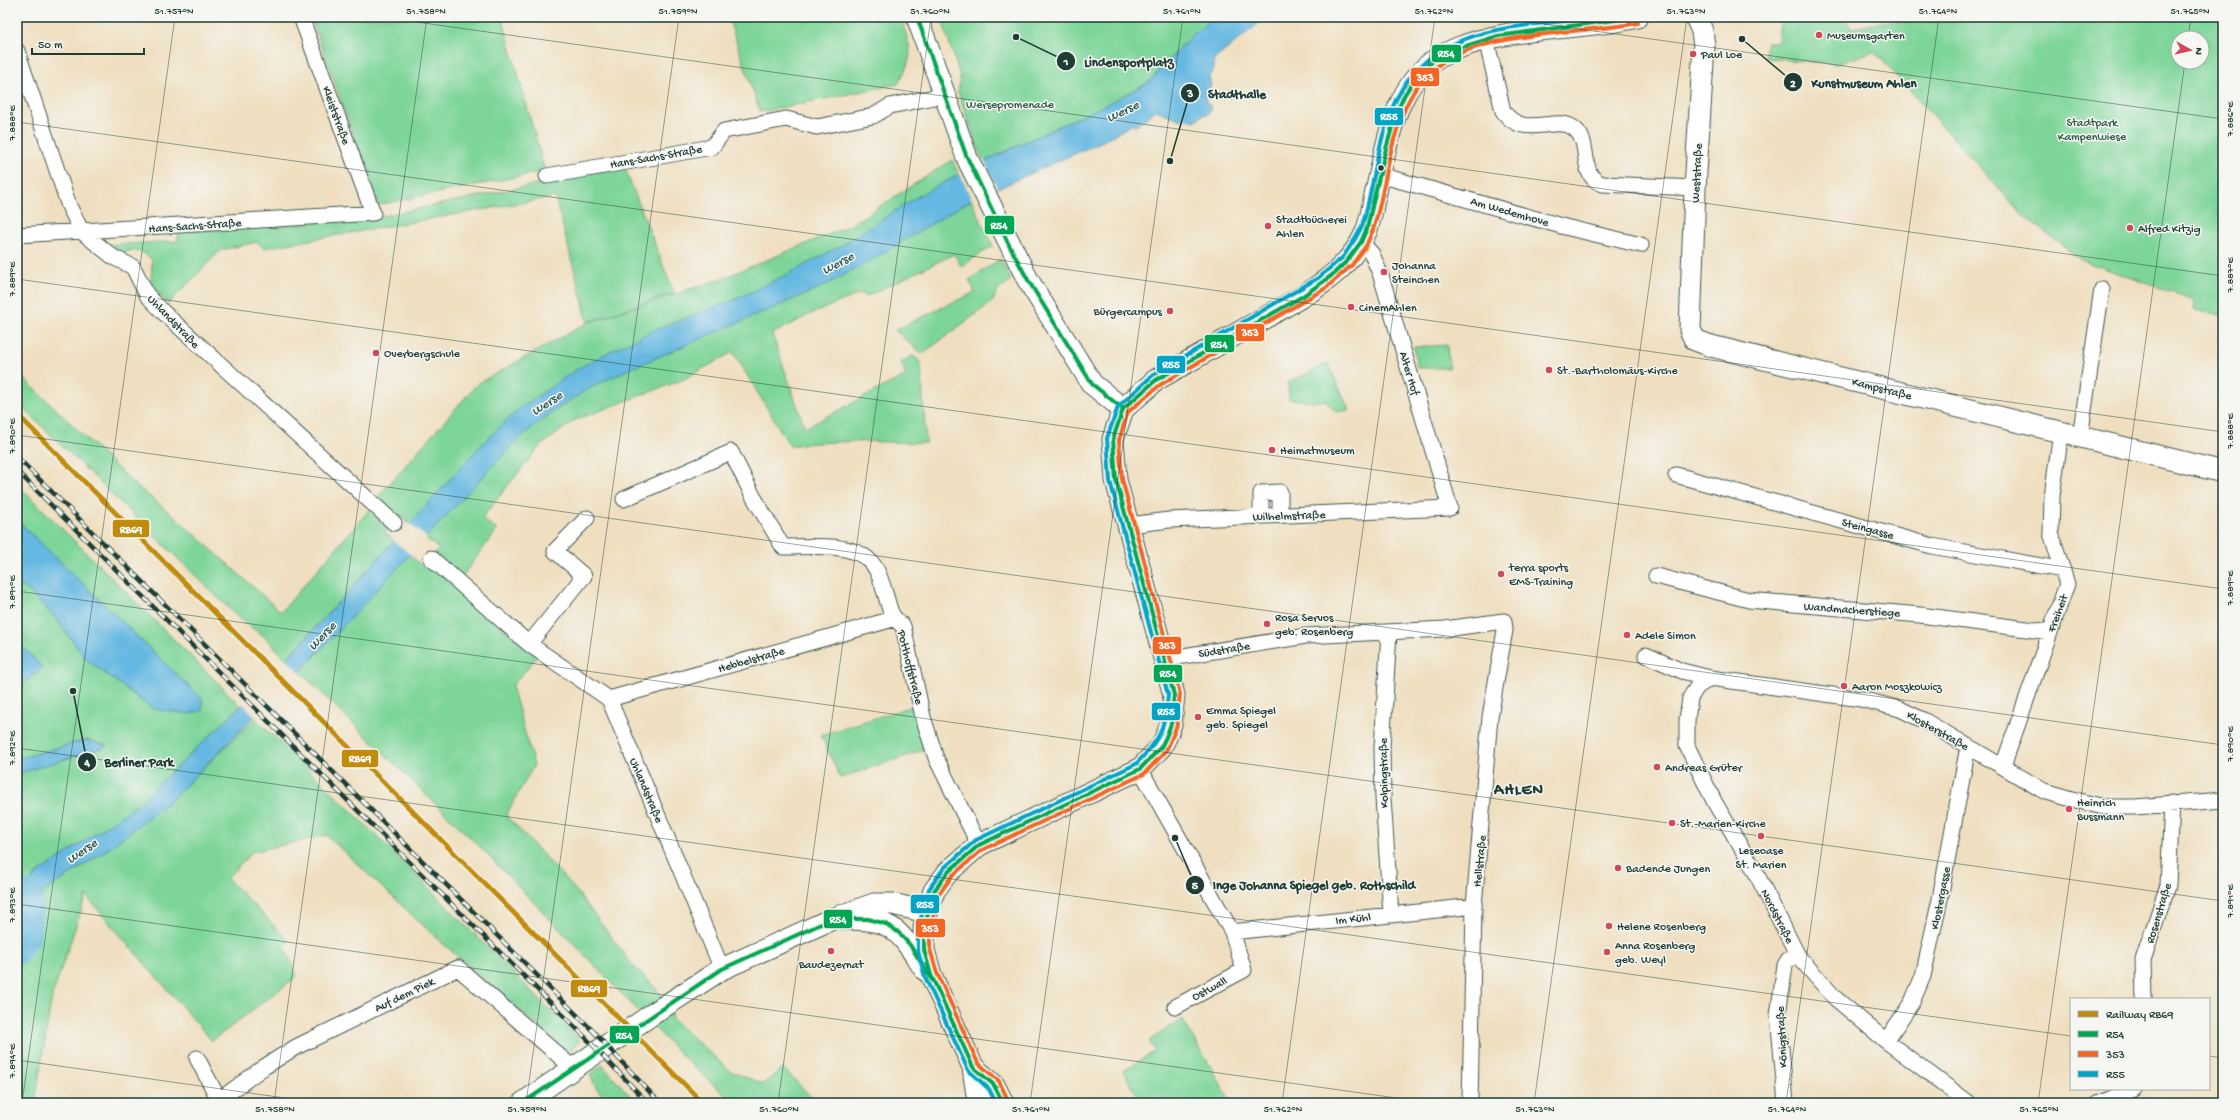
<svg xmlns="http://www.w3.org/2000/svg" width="2240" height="1120" font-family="'Gochi Hand',sans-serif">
	<rect width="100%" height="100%" fill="#f6f6f2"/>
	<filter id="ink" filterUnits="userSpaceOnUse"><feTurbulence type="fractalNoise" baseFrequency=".025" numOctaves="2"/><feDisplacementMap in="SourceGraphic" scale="8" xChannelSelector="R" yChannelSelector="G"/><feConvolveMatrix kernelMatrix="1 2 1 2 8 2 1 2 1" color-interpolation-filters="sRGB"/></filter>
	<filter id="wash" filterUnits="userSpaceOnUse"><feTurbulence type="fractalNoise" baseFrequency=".012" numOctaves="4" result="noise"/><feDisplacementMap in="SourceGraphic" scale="16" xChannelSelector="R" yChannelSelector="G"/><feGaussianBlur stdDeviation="0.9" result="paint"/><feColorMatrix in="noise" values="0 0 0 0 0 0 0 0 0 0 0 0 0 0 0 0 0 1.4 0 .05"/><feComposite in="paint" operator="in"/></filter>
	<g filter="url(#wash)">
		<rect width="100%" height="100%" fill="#efdfc0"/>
		<path fill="#7ed59a" stroke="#4e8967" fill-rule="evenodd" d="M311,17H502L545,171L378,205Z
			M728,17H900C911,50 916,52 898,84L760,112Z
			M941,17H1214L1190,37L1149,82L1111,102L983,162L958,92L960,76Z
			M1780,17H1842L1853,28L1882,22L2014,21V17H2223V315L2193,310L2194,300L2081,260L2022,214L1874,51L1838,64L1765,58L1767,42H1778ZM2178,38H2202V62H2178Z
			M952,160L993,246L961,266L954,254L865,297L861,293L811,314L772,334L805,428L906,375L901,362L912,356C918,358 920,361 921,368L926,443C881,442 835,439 790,446L733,352L682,380L575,420L539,447L482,518L497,530L461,578L435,553L439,549L377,498L477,384L589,322L721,279L849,226Z
			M624,166L674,293L588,322L555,197L264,248L257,242L221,250L168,304L151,285L152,260C143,251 133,247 122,254L109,245L178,241V232L369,219Z
			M1000,259L1011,280L997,291L993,301L924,353H921L895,330L975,292L969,280Z
			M1447,345L1449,368H1417L1414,347Z
			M1328,363L1349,410L1336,412L1325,400L1313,402L1289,399L1288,383Z
			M17,372L133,483L180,521L281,612L369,510L388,529L385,533L395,541L286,659L264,636L242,621L17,402Z
			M17,484L241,706L137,805L35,875L27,936L34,902L38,896L108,849L173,798L255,718L369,828L580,1040L568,1053L440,941L326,835L252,852L227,878L289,941L284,945L297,976L212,1041L86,896L52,996L35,1103H17V774L107,746L86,740L17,759V689L42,667L17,641V583L30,592L57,620L86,659L153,709L202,710V699L17,520Z
			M409,554L423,567L427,563L537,657L512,686L534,765L506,815L574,888L631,963L661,994L673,1020L730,1071L763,1084L783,1068L817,1103H734L679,1053L484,851L300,672Z
			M913,706L924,750L840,778L821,735Z
			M1182,1019L1232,1103H1128L1138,1096L1123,1071L1155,1051L1149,1041Z
			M602,1065L637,1103H608L595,1086L590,1075Z"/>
		<path fill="#65b8e1" stroke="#427a8a" d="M1214,17H1266L1214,60V69L1209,76L1211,86L1205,92L1207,104L1210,105L1211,111L1207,115L1204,114L1195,121L1183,118L1181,120L1156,110L1136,126L1131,125L1103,141L966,203L870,261L820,288L625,371C584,389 550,412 516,441L333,637L173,798L108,849L38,896L34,902L26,937L22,908L23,894L35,875L137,805L241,706L295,650L484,442L519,409L577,369L613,350L657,329L734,300L788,274L844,244L918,196L983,162L1111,102L1149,82L1190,37Z
			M17,520L202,699V710L190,714L153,709L86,659L57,620L30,592L17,583Z
			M17,641L42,667L17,689Z
			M86,740L108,746L17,774V759Z"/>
		<path fill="#efdfc0" d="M984,159L998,190L973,202L959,172Z
			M409,523L427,538L411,555L393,540Z
			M285,658L301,674L257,718L241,702Z"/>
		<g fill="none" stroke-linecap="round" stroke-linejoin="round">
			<path stroke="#65b8e1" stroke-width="4.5" d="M17,888L36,880"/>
			<path stroke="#65b8e1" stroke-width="27" d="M17,950L26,937L30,901"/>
		</g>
	</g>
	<g filter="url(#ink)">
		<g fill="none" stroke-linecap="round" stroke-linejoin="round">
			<g stroke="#3e5549" stroke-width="17">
				<path id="street" d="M1486,39L1503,111C1524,142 1558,112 1576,130C1592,145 1578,177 1603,184L1695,188
					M17,51L69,206L82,232L113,257L133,267L147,295L163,312L394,523
					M1380,175L1565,227L1641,245
					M547,176L712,147L724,131L786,119L817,127L873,116L890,106L944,95
					M17,235L373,213L301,17
					M2080,437L2102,289
					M1676,475L1932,546L2063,570
					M624,499L731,452L753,496L783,547C808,547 850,542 869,560C878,568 881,581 885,593C890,608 889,616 903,626L923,717L936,758L979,845
					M1261,516V493L1280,492V516
					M1129,525L1169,520L1450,508L1381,276L1372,254L1361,242
					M431,558L529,644L609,699L722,969
					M1656,576L1749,600L1920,615L2050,632
					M1389,632L1382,748L1383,798L1391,914
					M529,644L584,576L555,551L587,518
					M1646,655L1682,671L1710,678L1861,699L1900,709L1925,721L2044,791L2068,798L2103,807H2136L2223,800
					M1165,659L1306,636L1445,629L1504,621L1505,630L1490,717L1474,906L1470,1103
					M1710,678L1697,687L1690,698L1687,720V746L1715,803L1754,869L1798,956L1835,998L1886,1041L1969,1103
					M609,699L893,619
					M2003,766L2067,584L2051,533L2052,496L2061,432
					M1140,769L1232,932L1244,970L1175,1007
					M1232,932L1474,906
					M2144,999L2143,960L2168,885L2172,803
					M1886,1041L1912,1002L1923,976L1940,899L1968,746
					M197,1058L219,1100
					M221,1103L219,1100L264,1067L296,1047L458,968L573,1068
					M1786,1103L1778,1015L1785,965L1788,960L1798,956
					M2098,1103L2133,1089"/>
			</g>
			<g stroke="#3e5549" stroke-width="23">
				<path id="secondary" d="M917,17L966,155
					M1696,17L1702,31L1704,46L1695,188L1690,330L1695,340L1711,346L2223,472
					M968,160L1028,280L1092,384L1123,409
					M845,919C894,918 899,931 925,970
					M973,1067L994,1085L1003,1103
					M523,1103L651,1015L722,969L832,919L874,904H892L927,912
					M981,1103L977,1095L973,1067L931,975L924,950V929L927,912L934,891L948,872L979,845L1140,769L1161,747L1166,737L1171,724L1174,695L1116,480L1113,439L1123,409L1156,380L1303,296C1329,280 1353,261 1366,232C1370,222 1372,211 1374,200C1388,144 1393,75 1453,50C1511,25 1577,31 1637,17"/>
			</g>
			<use href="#street" stroke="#fff" stroke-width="15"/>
			<use href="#secondary" stroke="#fff" stroke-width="21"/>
			<g stroke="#1f3d34" stroke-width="4.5">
				<path id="rail" d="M17,457L593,1031L660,1103
					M17,471L585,1037L648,1103"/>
			</g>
			<use href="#rail" stroke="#f6f6f2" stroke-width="3" stroke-dasharray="9" stroke-linecap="butt"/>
			<g stroke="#f6f6f2" stroke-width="7">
				<path id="bus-1" d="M917,17L966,155L1009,245L1028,280L1092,384L1123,409
					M523,1103L722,969L832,919H868L886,924L898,932L910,945L932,980
					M1003,1103L994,1085L973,1067L931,975L924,950V929L934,891L948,872L979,845L1140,769L1161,747L1166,737L1171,724L1174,695L1116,480L1113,439L1123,409L1156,380L1303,296L1331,276L1347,261L1361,242L1367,228L1384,156L1396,113L1405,94L1417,76L1433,61L1453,50L1498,36L1637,17"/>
			</g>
			<g stroke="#f6f6f2" stroke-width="7">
				<path id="bus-2" d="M1008,1100L999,1081L978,1063L937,973L930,949V930L939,894L952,876L982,850L1144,774L1166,751L1171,740L1177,725L1180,694L1122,479L1119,440L1128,412L1160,385L1326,288L1352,265L1366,246L1373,230C1385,193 1387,153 1402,116C1409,97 1420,79 1436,67C1481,31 1581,34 1638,23"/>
			</g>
			<g stroke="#f6f6f2" stroke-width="7">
				<path id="bus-3" d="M996,1103L989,1089L968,1070L925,977L918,951V929L929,889L944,868L976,840L1136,764C1161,738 1164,731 1168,695L1110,481L1107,438L1118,407L1153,375L1318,278L1343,257L1355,239L1362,226C1374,189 1376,148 1391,111C1426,21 1521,28 1602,17"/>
			</g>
			<use href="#bus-1" stroke="#00a651" stroke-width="4"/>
			<use href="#bus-2" stroke="#f26522" stroke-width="4"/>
			<use href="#bus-3" stroke="#02a4c6" stroke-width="4"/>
			<g stroke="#f6f6f2" stroke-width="8">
				<path id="rail-1" d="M17,414L703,1103"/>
			</g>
			<use href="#rail-1" stroke="#c18c0d" stroke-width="5"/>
		</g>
	</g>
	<path fill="none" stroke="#1f3d34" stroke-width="1" stroke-opacity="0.45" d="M381,17L2223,276M1494,17L2223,119M2188,38L2191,17M17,122L2223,432M17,279L2223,589M17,435L2223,745M17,591L2223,901M17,748L2071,1036M17,904L1432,1103M2209,1056L2223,1058M17,1060L320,1103M22,1103L175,17M274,1103L427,17M526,1103L679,17M778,1103L931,17M1030,1103L1183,17M1282,1103L1435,17M1534,1103L1687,17M1786,1103L1939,17M2038,1103L2185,62"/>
	<g fill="#d1495b" stroke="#f6f6f2" stroke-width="1.5">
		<circle cx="1819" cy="35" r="4"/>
		<circle cx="1693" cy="54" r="4"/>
		<circle cx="1268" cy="226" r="4"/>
		<circle cx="2130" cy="228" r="4"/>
		<circle cx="1384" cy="272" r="4"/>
		<circle cx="1351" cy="307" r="4"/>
		<circle cx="1170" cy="311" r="4"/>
		<circle cx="376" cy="353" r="4"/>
		<circle cx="1549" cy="370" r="4"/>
		<circle cx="1272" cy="450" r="4"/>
		<circle cx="1501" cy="574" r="4"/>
		<circle cx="1267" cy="624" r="4"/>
		<circle cx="1627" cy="635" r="4"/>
		<circle cx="1844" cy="686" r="4"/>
		<circle cx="1198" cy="717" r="4"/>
		<circle cx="1657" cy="767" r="4"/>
		<circle cx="2069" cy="809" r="4"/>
		<circle cx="1672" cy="823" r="4"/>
		<circle cx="1761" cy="836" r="4"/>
		<circle cx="1618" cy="868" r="4"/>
		<circle cx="1609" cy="926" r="4"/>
		<circle cx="831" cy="951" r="4"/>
		<circle cx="1607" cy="952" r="4"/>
	</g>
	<circle fill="#1f3d34" stroke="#f6f6f2" stroke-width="1.5" cx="1381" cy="168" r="3.5"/>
	<g text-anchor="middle" stroke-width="3" stroke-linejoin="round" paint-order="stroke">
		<g font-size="12" fill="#1f3d34" stroke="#f6f6f2" text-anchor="start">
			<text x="1827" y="39">Museumsgarten</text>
			<text x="1701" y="58">Paul Loe</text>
			<text x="1276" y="223">Stadtbücherei<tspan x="1276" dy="14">Ahlen</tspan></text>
			<text x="2138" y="232">Alfred Kitzig</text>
			<text x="1392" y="269">Johanna<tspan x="1392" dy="14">Steinchen</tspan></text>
			<text x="1359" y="311">CinemAhlen</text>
			<text x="1162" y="315" text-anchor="end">Bürgercampus</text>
			<text x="384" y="357">Overbergschule</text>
			<text x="1557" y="374">St.-Bartholomäus-Kirche</text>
			<text x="1280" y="454">Heimatmuseum</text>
			<text x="1509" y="571">terra sports<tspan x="1509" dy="14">EMS-Training</tspan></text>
			<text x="1275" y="621">Rosa Servos<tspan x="1275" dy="14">geb. Rosenberg</tspan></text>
			<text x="1635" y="639">Adele Simon</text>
			<text x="1852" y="690">Aaron Moszkowicz</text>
			<text x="1206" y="714">Emma Spiegel<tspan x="1206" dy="14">geb. Spiegel</tspan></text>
			<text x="1665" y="771">Andreas Grüter</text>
			<text x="2077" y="806">Heinrich<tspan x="2077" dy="14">Bussmann</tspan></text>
			<text x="1680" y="827">St.-Marien-Kirche</text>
			<text x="1761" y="854" text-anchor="middle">Leseoase<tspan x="1761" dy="14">St. Marien</tspan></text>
			<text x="1626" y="872">Badende Jungen</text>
			<text x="1617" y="930">Helene Rosenberg</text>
			<text x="1615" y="949">Anna Rosenberg<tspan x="1615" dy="14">geb. Weyl</tspan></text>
			<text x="831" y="968" text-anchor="middle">Baudezernat</text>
		</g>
		<g font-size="12" fill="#325b48" stroke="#f6f6f2">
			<text x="1010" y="108">Wersepromenade</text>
			<text x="2092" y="126">Stadtpark<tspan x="2092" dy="14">Kampenwiese</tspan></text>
		</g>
		<g font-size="12" fill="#1f3d34" stroke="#f6f6f2">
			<text transform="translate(337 115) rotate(70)" y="4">Kleiststraße</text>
			<text transform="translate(656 156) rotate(-10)" y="4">Hans-Sachs-Straße</text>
			<text transform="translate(1696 173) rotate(-87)" y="4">Weststraße</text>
			<text transform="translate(1510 211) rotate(16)" y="4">Am Wedemhove</text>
			<text transform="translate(195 225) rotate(-4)" y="4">Hans-Sachs-Straße</text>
			<text transform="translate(174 321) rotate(46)" y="4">Uhlandstraße</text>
			<text transform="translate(1410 373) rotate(73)" y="4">Alter Hof</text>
			<text transform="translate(1882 388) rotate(14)" y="4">Kampstraße</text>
			<text transform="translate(1289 515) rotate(-2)" y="4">Wilhelmstraße</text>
			<text transform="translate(1868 528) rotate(15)" y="4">Steingasse</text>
			<text transform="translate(1852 609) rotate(4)" y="4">Wandmacherstiege</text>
			<text transform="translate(2057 613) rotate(-70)" y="4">Freiheit</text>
			<text transform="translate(1224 649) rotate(-9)" y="4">Südstraße</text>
			<text transform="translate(751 659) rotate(-16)" y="4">Hebbelstraße</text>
			<text transform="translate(911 667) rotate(76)" y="4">Potthoffstraße</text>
			<text transform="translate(1938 730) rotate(29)" y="4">Klosterstraße</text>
			<text transform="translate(1383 773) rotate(-91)" y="4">Kolpingstraße</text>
			<text transform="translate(647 790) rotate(67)" y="4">Uhlandstraße</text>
			<text transform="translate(1479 861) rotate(-84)" y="4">Hellstraße</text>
			<text transform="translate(1940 898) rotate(-79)" y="4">Klostergasse</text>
			<text transform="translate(2158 913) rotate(-73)" y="4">Rosenstraße</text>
			<text transform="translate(1778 916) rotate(63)" y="4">Nordstraße</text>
			<text transform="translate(1353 918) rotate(-6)" y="4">Im Kühl</text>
			<text transform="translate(1209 988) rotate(-28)" y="4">Ostwall</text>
			<text transform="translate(404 994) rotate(-26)" y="4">Auf dem Piek</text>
			<text transform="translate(1781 1037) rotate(-93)" y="4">Königstraße</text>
		</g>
		<g font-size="13" font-style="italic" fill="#305c5f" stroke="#f6f6f2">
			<text transform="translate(1122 110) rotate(-26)" y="5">Werse</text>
			<text transform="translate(837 262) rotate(-28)" y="5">Werse</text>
			<text transform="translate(546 402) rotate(-33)" y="5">Werse</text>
			<text transform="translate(321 635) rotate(-47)" y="5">Werse</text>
			<text transform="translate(81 850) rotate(-35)" y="5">Werse</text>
		</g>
		<g font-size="16" font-weight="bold" letter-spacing="1" fill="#1f3d34" stroke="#f6f6f2">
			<text x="1519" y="794">AHLEN</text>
		</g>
	</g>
	<path fill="none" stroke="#1f3d34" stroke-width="1.5" d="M1016 37L1066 61M1742 39L1793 82M1170 161L1190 93M73 691L87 762M1175 838L1195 885"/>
	<g fill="#1f3d34" stroke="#f6f6f2" stroke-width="1.5">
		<circle cx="1016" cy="37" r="4"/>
		<circle cx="1742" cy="39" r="4"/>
		<circle cx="1170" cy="161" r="4"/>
		<circle cx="73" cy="691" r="4"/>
		<circle cx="1175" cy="838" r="4"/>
		<circle cx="1066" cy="61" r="10"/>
		<circle cx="1793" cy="82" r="10"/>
		<circle cx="1190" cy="93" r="10"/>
		<circle cx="87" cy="762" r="10"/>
		<circle cx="1195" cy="885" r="10"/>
	</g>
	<g font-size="12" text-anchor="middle" font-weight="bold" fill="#fff">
		<text x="1066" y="65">1</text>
		<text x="1793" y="87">2</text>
		<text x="1190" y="97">3</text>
		<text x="87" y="766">4</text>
		<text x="1195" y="889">5</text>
	</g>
	<g font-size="13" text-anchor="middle" font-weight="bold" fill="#1f3d34" stroke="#f6f6f2" stroke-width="3" stroke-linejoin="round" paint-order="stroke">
		<text x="1129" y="66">Lindensportplatz</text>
		<text x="1864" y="87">Kunstmuseum Ahlen</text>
		<text x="1237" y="98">Stadthalle</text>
		<text x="139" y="766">Berliner Park</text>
		<text x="1314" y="889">Inge Johanna Spiegel geb. Rothschild</text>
	</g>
	<g stroke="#f6f6f2" stroke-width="1.5">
		<rect x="1431" y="44" width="31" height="19" rx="4" fill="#00a651"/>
		<rect x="1410" y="67" width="30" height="20" rx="4" fill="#f26522"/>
		<rect x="1374" y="107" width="30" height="19" rx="4" fill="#02a4c6"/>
		<rect x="984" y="215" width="31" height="20" rx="4" fill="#00a651"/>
		<rect x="1235" y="323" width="30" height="19" rx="4" fill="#f26522"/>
		<rect x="1204" y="334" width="31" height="19" rx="4" fill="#00a651"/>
		<rect x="1156" y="355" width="30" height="19" rx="4" fill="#02a4c6"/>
		<rect x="112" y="519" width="38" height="19" rx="4" fill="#c18c0d"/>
		<rect x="1152" y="636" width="30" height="19" rx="4" fill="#f26522"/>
		<rect x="1153" y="664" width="30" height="19" rx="4" fill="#00a651"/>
		<rect x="1151" y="702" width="30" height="19" rx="4" fill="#02a4c6"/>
		<rect x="341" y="749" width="38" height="19" rx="4" fill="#c18c0d"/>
		<rect x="910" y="894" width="30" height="20" rx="4" fill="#02a4c6"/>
		<rect x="823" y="909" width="30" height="20" rx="4" fill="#00a651"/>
		<rect x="915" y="918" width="31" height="20" rx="4" fill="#f26522"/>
		<rect x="570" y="979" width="38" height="19" rx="4" fill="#c18c0d"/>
		<rect x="609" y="1025" width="31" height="19" rx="4" fill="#00a651"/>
	</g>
	<g font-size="11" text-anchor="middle" font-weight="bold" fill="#fff">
		<text x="1446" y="57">R54</text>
		<text x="1425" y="81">353</text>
		<text x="1389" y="120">R55</text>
		<text x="999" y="229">R54</text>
		<text x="1250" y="336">353</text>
		<text x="1219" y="348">R54</text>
		<text x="1171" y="368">R55</text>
		<text x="131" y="533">RB69</text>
		<text x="1167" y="649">353</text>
		<text x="1168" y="677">R54</text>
		<text x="1166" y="715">R55</text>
		<text x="360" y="762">RB69</text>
		<text x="925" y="908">R55</text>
		<text x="838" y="923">R54</text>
		<text x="930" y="932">353</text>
		<text x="589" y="992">RB69</text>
		<text x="624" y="1039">R54</text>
	</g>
	<rect width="2240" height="1120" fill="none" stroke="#f6f6f2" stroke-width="44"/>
	<rect x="2070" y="998" width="140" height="92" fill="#f6f6f2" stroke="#a0aca6"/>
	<rect x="2078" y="1011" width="20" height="6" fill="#c18c0d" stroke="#a0aca6"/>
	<text x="2106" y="1018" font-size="12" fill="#1f3d34">Railway RB69</text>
	<rect x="2078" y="1031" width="20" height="6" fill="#00a651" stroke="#a0aca6"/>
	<text x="2106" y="1038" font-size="12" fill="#1f3d34">R54</text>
	<rect x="2078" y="1051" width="20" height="6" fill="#f26522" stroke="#a0aca6"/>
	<text x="2106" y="1058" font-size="12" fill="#1f3d34">353</text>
	<rect x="2078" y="1071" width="20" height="6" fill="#02a4c6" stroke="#a0aca6"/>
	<text x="2106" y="1078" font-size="12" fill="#1f3d34">R55</text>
	<g transform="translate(2190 50) rotate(98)"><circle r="19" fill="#f6f6f2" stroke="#a0aca6"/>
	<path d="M0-3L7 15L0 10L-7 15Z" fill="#d1495b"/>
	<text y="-6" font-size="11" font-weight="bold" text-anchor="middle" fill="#1f3d34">N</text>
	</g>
	<path d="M32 48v6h112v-6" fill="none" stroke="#1f3d34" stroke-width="2"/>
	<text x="38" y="48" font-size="12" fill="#1f3d34" stroke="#f6f6f2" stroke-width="3" paint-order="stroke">50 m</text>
	<rect x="22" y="22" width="2196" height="1076" fill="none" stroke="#1f3d34" stroke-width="1.5"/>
	<g font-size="10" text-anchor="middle" fill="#1f3d34">
		<text x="174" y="14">51.757°N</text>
		<text x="426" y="14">51.758°N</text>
		<text x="678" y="14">51.759°N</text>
		<text x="930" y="14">51.760°N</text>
		<text x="1182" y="14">51.761°N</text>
		<text x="1434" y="14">51.762°N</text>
		<text x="1686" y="14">51.763°N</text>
		<text x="1938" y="14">51.764°N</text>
		<text x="2190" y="14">51.765°N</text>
		<text transform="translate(2229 119) rotate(-90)" y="4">7.886°E</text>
		<text transform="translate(11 123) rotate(-90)" y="4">7.888°E</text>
		<text transform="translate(2229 275) rotate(-90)" y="4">7.887°E</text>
		<text transform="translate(11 279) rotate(-90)" y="4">7.889°E</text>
		<text transform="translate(2229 431) rotate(-90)" y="4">7.888°E</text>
		<text transform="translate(11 436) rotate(-90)" y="4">7.890°E</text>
		<text transform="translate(2229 588) rotate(-90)" y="4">7.889°E</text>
		<text transform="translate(11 592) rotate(-90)" y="4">7.891°E</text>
		<text transform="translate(2229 744) rotate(-90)" y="4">7.890°E</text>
		<text transform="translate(11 748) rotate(-90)" y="4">7.892°E</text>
		<text transform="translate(2229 901) rotate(-90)" y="4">7.891°E</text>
		<text transform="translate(11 905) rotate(-90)" y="4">7.893°E</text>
		<text transform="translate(11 1061) rotate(-90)" y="4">7.894°E</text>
		<text x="275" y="1112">51.758°N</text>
		<text x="527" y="1112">51.759°N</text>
		<text x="779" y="1112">51.760°N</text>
		<text x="1031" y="1112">51.761°N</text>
		<text x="1283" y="1112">51.762°N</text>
		<text x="1535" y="1112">51.763°N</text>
		<text x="1787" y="1112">51.764°N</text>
		<text x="2039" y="1112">51.765°N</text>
	</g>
</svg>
